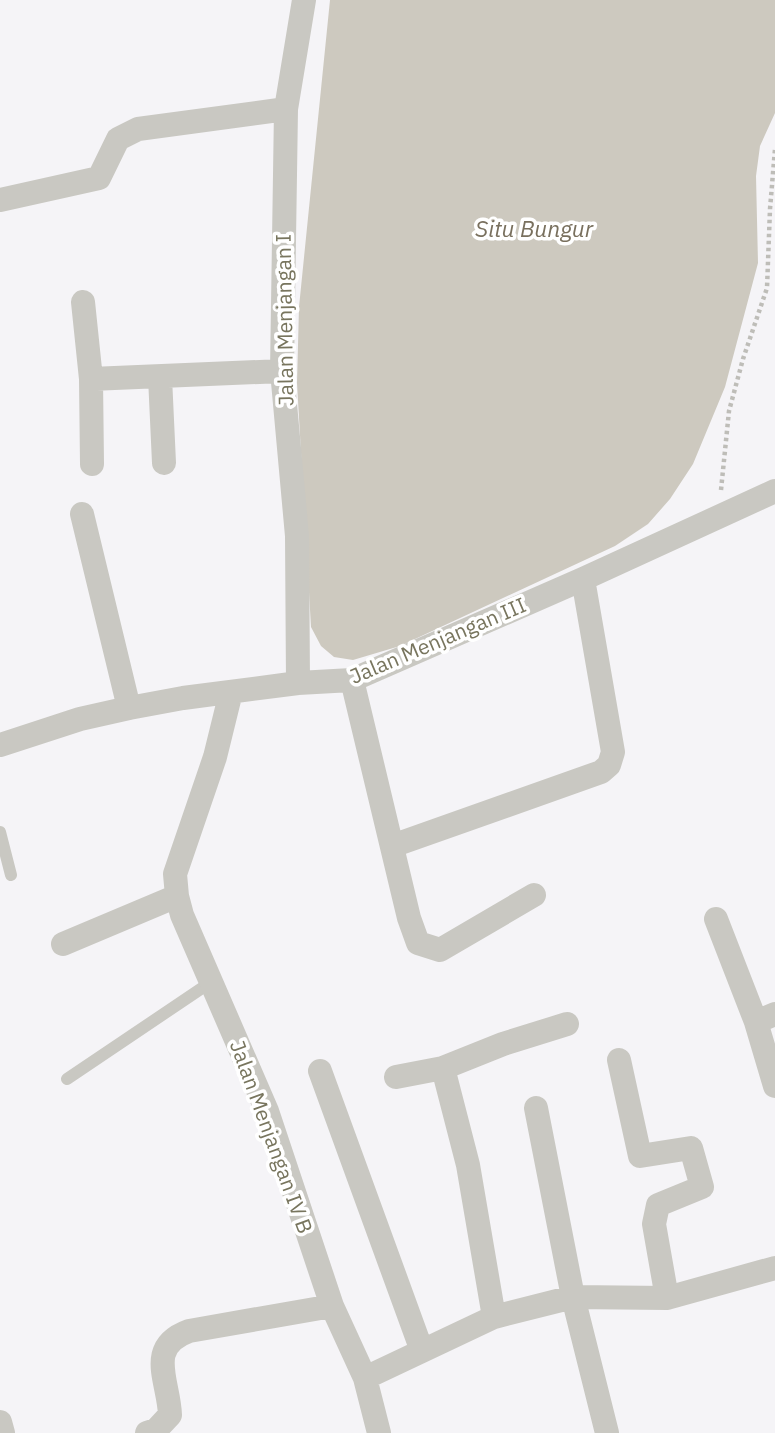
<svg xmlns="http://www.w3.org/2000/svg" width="775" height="1433" font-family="'IBM Plex Sans',sans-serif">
	<rect width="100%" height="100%" fill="#f5f4f7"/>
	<path fill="#cdc9bf" d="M330,0H775V113L760,146L756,176L758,263L725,387L693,464L670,499L648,524L615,546L400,646L353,660L334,657L321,646L311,627L297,383L299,307Z"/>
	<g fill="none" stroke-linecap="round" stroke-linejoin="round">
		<path stroke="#bebdb8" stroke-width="4.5" stroke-dasharray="3.5 3.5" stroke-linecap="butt" d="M721,490L729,411L743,359L767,288L770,209L775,149"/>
		<path stroke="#c9c8c2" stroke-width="12" d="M0,832L11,875
			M67,1079L211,982"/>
		<path stroke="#c9c8c2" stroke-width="24" d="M0,200L99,178L118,139L138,129L286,109
			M83,302L91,379L92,464
			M160,377L164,463
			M91,379L282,371
			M82,514L129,708
			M352,680L409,918L418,943L440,950L534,895
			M298,683L297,536L282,371L286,109L304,0
			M231,692L215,757L175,874L177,896L182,915L267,1111L332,1306L365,1378L379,1433
			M0,745L80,719L129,708L183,698L298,683L352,680L583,579L775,491
			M392,846L601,772L609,765L613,752L583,579
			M716,919L756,1022
			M63,944L177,896
			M775,1014L756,1022L775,1086
			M619,1060L640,1156L691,1148L702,1187L658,1205L654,1224L667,1298
			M443,1068L468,1165L494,1317
			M320,1071L422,1351
			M396,1077L443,1068L503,1044L567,1024
			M536,1108L573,1297L607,1433
			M365,1378L494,1317L573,1297L667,1298L775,1268
			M0,1422L3,1433
			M147,1433L156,1430L170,1415C169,1381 145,1347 189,1331L332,1306"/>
	</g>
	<g text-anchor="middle" stroke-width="7" stroke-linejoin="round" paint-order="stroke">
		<g font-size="21" fill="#78755e" stroke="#fff">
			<text transform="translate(285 320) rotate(-91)" y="7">Jalan Menjangan I</text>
			<text transform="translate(438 641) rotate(-23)" y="7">Jalan Menjangan III</text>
			<text transform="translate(271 1137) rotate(70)" y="7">Jalan Menjangan IV B</text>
		</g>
		<g font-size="23" font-style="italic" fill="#79705e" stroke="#fff">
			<text x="534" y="237">Situ Bungur</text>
		</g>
	</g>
</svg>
